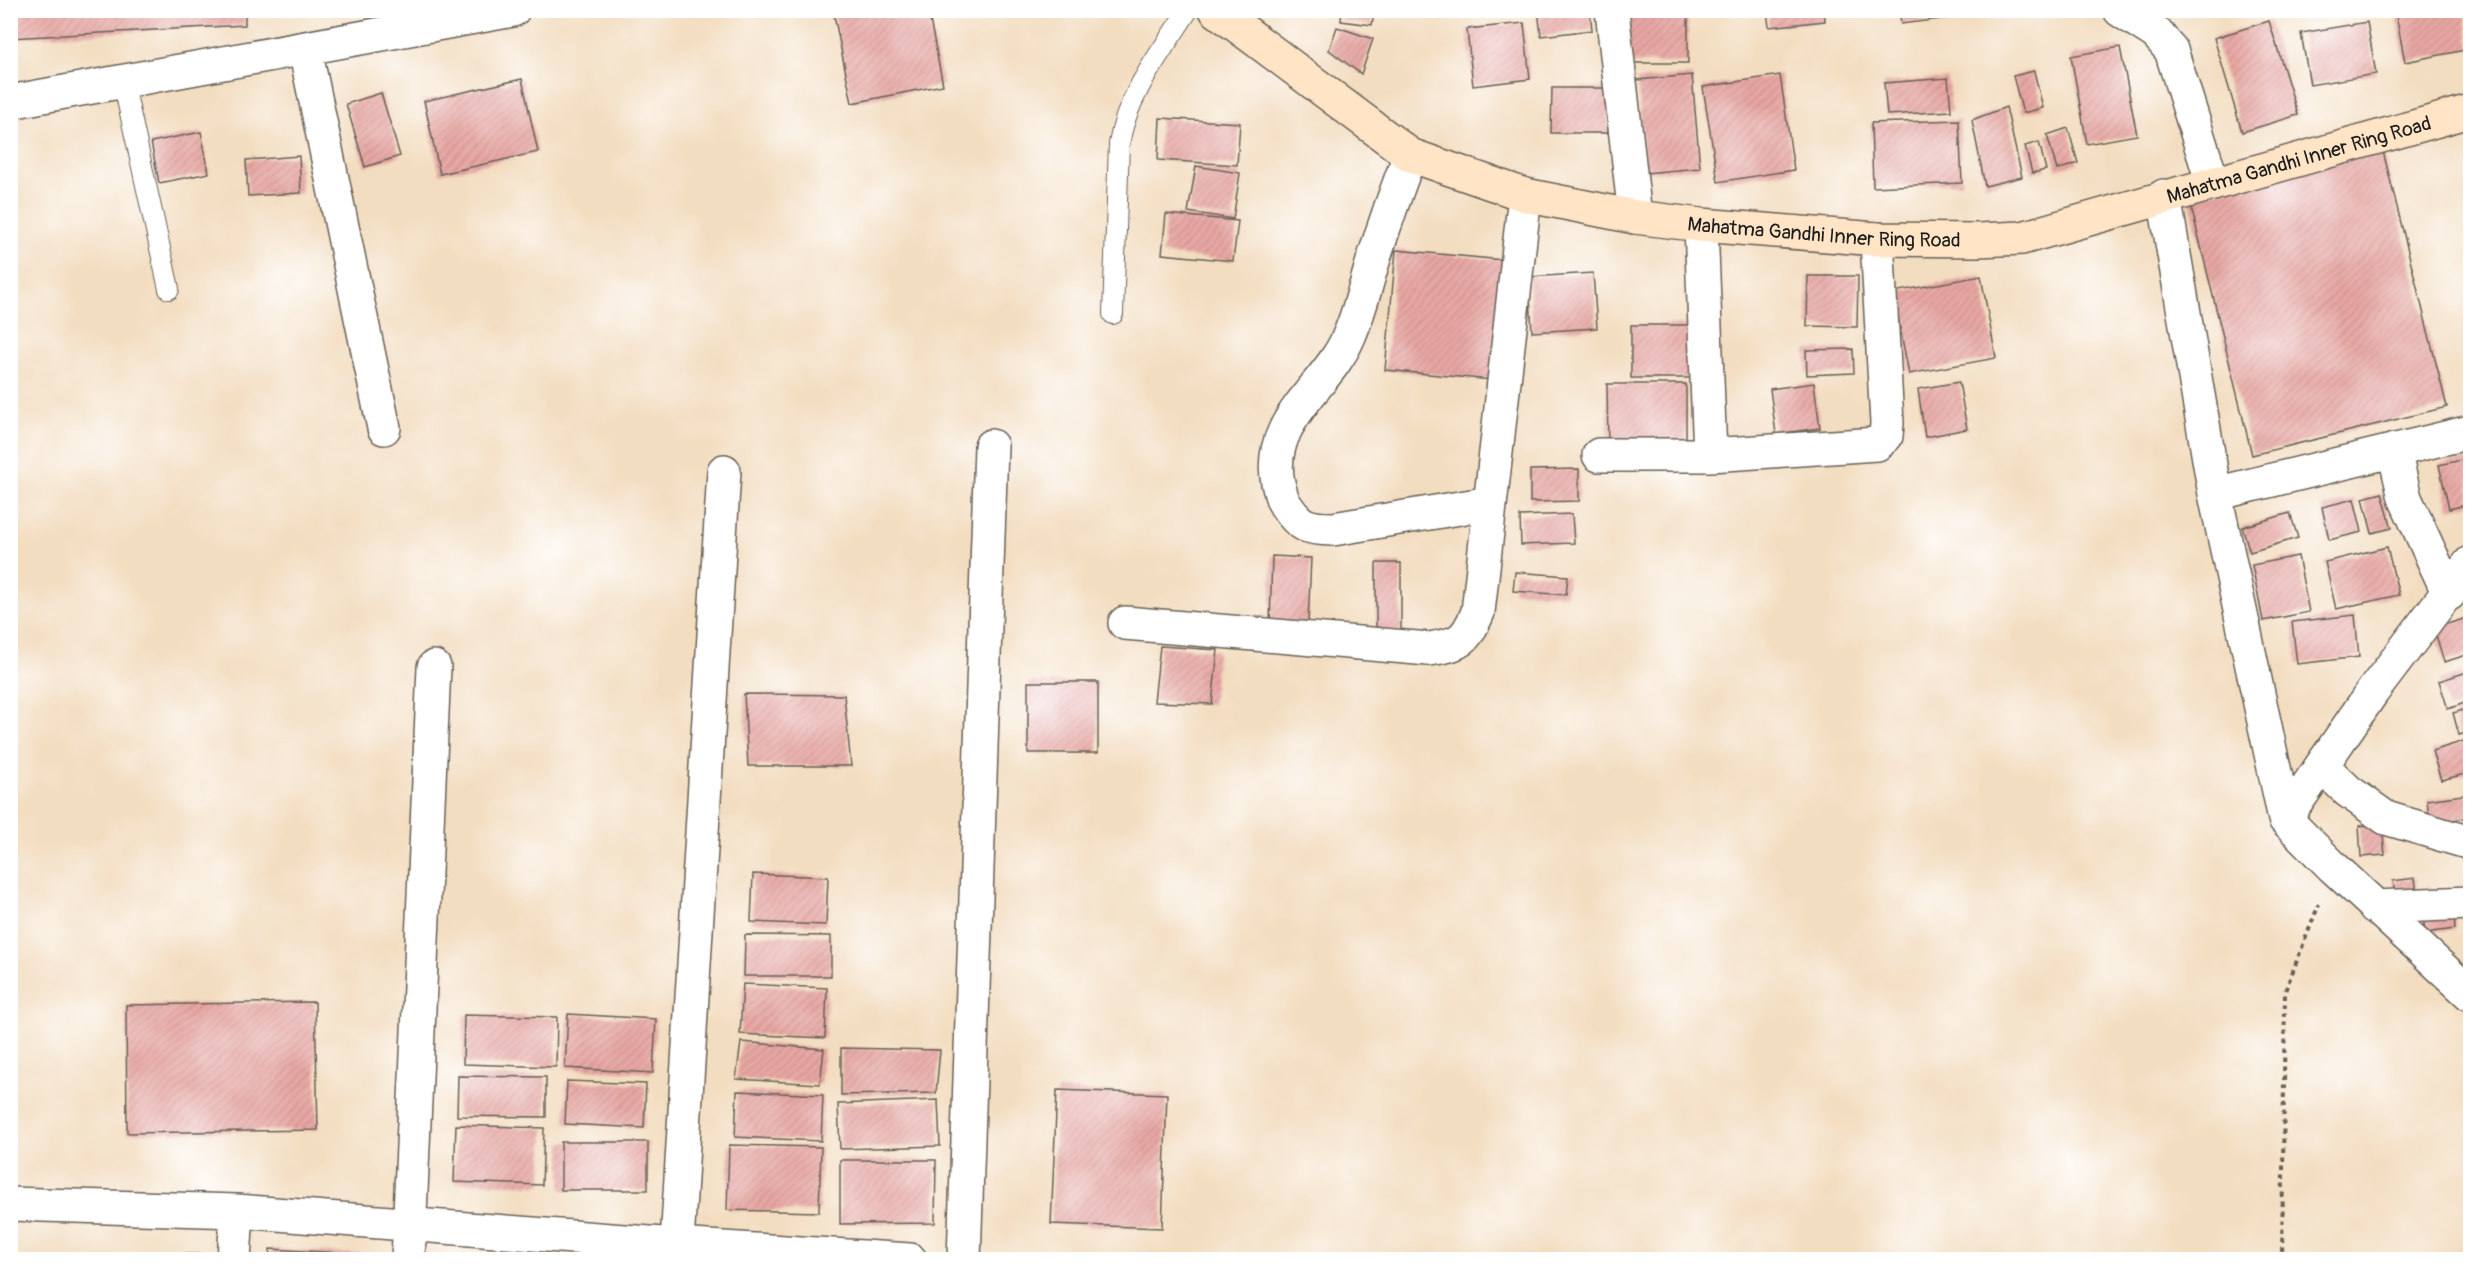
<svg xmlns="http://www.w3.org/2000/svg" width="2481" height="1270" font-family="Pangolin,sans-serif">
	<defs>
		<pattern id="building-hatch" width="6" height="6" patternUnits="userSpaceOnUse" patternTransform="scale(1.5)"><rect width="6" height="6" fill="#e8a7a3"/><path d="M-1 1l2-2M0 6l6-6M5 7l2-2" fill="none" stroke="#c68f8c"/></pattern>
	</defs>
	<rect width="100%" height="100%" fill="#fff"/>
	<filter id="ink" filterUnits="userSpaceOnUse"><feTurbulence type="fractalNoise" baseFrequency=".0167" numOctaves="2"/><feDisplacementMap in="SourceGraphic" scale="12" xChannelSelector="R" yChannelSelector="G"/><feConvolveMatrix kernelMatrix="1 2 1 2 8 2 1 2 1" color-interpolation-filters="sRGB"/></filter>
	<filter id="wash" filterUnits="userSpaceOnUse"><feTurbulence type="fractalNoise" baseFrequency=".008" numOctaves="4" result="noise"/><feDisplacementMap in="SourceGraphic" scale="24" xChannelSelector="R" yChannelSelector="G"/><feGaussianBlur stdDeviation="1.35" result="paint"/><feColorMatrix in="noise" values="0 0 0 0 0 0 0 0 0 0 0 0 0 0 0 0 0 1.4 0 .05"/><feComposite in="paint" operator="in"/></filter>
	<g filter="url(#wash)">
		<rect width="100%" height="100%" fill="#f3ddc0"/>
		<g id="blocks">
			<path fill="url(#building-hatch)" d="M10,10H245V25L10,38Z
				M833,10H928L943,85L852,103Z
				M1342,10L1374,12L1372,25L1341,21Z
				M1538,10H1590L1592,30L1541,36Z
				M1623,10H1688V63H1624Z
				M1767,10H1824L1825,21L1769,27Z
				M1899,10H1965V16L1901,24Z
				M2395,10H2465L2470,49L2405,62Z
				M2269,21L2298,115L2242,132L2214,38Z
				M2367,22L2376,74L2310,85L2301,33Z
				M1524,23L1530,79L1473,86L1467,29Z
				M1337,27L1373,39L1361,74L1329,50Z
				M2120,47L2137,135L2087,144L2071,56Z
				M2034,71L2043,108L2023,113L2013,76Z
				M1692,75L1700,168L1645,173L1637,80Z
				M1780,75L1794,170L1718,182L1703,87Z
				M1948,78L1951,111L1887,115L1884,83Z
				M522,79L538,152L440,174L424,101Z
				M1552,88H1609L1608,133H1551Z
				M381,93L400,156L365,167L346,104Z
				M2006,107L2022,177L1985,186L1972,120Z
				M1160,118L1240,123L1237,165L1158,160Z
				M1959,120L1962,183L1873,187L1871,123Z
				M2068,128L2078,163L2057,170L2047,135Z
				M201,132L209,173L159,183L151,142Z
				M2039,142L2046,170L2032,173L2025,146Z
				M2383,151L2447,407L2252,455L2189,198Z
				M299,156L301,193L248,196L246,160Z
				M1196,166L1240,173L1233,219L1188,212Z
				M1166,214L1238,221L1233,261L1162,254Z
				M1396,250L1503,260L1492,380L1385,370Z
				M1593,273L1597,328L1532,332L1529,277Z
				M1808,276H1858L1857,327L1807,326Z
				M1981,276L1996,358L1909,374L1893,292Z
				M1631,325H1698L1697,378H1631Z
				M1853,349L1854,373L1807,375L1806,350Z
				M1959,382L1967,429L1925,437L1918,389Z
				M1814,383L1820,428L1776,434L1770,389Z
				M1607,384H1686V446H1608Z
				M2470,458V504L2449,509L2439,465Z
				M1579,469V501L1530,502V470Z
				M2382,493L2392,528L2372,533L2363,498Z
				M2354,499L2362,532L2329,540L2322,507Z
				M2290,513L2298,538L2250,552L2242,527Z
				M1572,514L1574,543L1521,545L1520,516Z
				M2387,547L2399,595L2336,609L2325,562Z
				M1272,556L1311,558L1308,624L1270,623Z
				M2298,556L2309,612L2263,621L2252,565Z
				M1376,563H1401V632L1376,631Z
				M1515,572L1568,576L1566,595L1513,591Z
				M2355,615L2359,657L2297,664L2292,622Z
				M2470,617V654L2444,662L2434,628Z
				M1160,646L1218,650L1212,704L1154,702Z
				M2470,671V701L2448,709L2439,681Z
				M1028,682H1098V753H1028Z
				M744,694L844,695L851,766H748Z
				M2470,708V732L2459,735L2453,713Z
				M2467,740L2470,752V773L2441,780L2432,751Z
				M2470,794V817L2430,824L2427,800Z
				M2382,824L2385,855L2361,857L2359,826Z
				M753,874L828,877L826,925L751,922Z
				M2415,878L2418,900L2396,903L2393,881Z
				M2470,910V954H2467L2464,911Z
				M2454,913L2455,929L2425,933L2423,916Z
				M745,935L831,936V976H744Z
				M743,984L827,988L825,1038L740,1034Z
				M315,1002L318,1130L127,1133L126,1005Z
				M568,1014L656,1019L653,1073L565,1068Z
				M464,1015L557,1017L556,1067L463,1064Z
				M741,1042L824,1049L820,1084L736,1079Z
				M841,1048L940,1050L936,1093L841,1095Z
				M458,1076L546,1077V1117L457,1116Z
				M567,1081L646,1084L644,1128L565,1124Z
				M1057,1090L1167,1094L1162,1228L1051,1224Z
				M737,1091L823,1095L821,1141L735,1137Z
				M938,1100L940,1146L840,1149L838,1104Z
				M456,1125L544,1128L542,1185L454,1182Z
				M561,1142H648V1190H561Z
				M729,1145L821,1147L819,1212L727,1210Z
				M840,1160H936L935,1223L840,1224Z
				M270,1249L359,1254V1260H270Z
				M131,1254H206V1260H131Z"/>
		</g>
	</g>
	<g filter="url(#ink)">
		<use href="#blocks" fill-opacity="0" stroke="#676055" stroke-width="1.5"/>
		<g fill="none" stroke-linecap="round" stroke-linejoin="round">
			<g stroke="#676055" stroke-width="22">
				<path id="service" d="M123,81L169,289
					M1113,314L1119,144C1127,94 1161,53 1188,10"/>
			</g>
			<g stroke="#676055" stroke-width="36">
				<path id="minor" d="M1612,10L1635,217
					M2120,10L2156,33L2171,50L2213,184
					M305,49L384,428
					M10,102L513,10
					M1410,155C1397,189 1385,223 1374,258C1366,284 1360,311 1349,336C1328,387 1265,420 1278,483C1280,490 1281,498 1285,504C1299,526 1307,529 1333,529L1490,503
					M2164,196L2215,494L2285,819L2333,867L2470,994
					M1701,225L1710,455
					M2394,450L2405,498L2449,594
					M1599,455H1710L1877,444L1886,436L1887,423L1877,239
					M2215,494L2470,432
					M1125,623L1429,649C1460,644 1465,642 1478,612L1525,195
					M2322,766L2348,791L2386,818L2470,843
					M2285,819L2373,691L2470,563
					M2375,907L2470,903
					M10,1204L237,1211L676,1245L910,1260
					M234,1260L237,1211
					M408,1260L434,667
					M676,1260L724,471
					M964,1260L991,446"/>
			</g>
			<g stroke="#676055" stroke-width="36">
				<g id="secondary">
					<path id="s1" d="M1216,10L1410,155L1525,195L1635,217L1701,225L1877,239L1978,240L2022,238L2470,111"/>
				</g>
			</g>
			<path stroke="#676055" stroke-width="4" stroke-dasharray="4.5 4.5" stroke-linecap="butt" d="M2282,1260L2285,991L2319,904"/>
			<use href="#service" stroke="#fff" stroke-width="20"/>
			<use href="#minor" stroke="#fff" stroke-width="33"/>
			<use href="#secondary" stroke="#ffe4c6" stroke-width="33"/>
		</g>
	</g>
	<g text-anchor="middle" stroke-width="4.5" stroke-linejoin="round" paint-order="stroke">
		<g font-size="20" fill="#1c1c1c" stroke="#fff">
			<text dy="7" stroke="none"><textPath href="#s1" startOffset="1152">Mahatma Gandhi Inner Ring Road</textPath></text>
			<text dy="7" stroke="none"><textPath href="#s1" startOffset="666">Mahatma Gandhi Inner Ring Road</textPath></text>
		</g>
	</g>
	<rect width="2481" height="1270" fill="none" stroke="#fff" stroke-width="36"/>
</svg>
